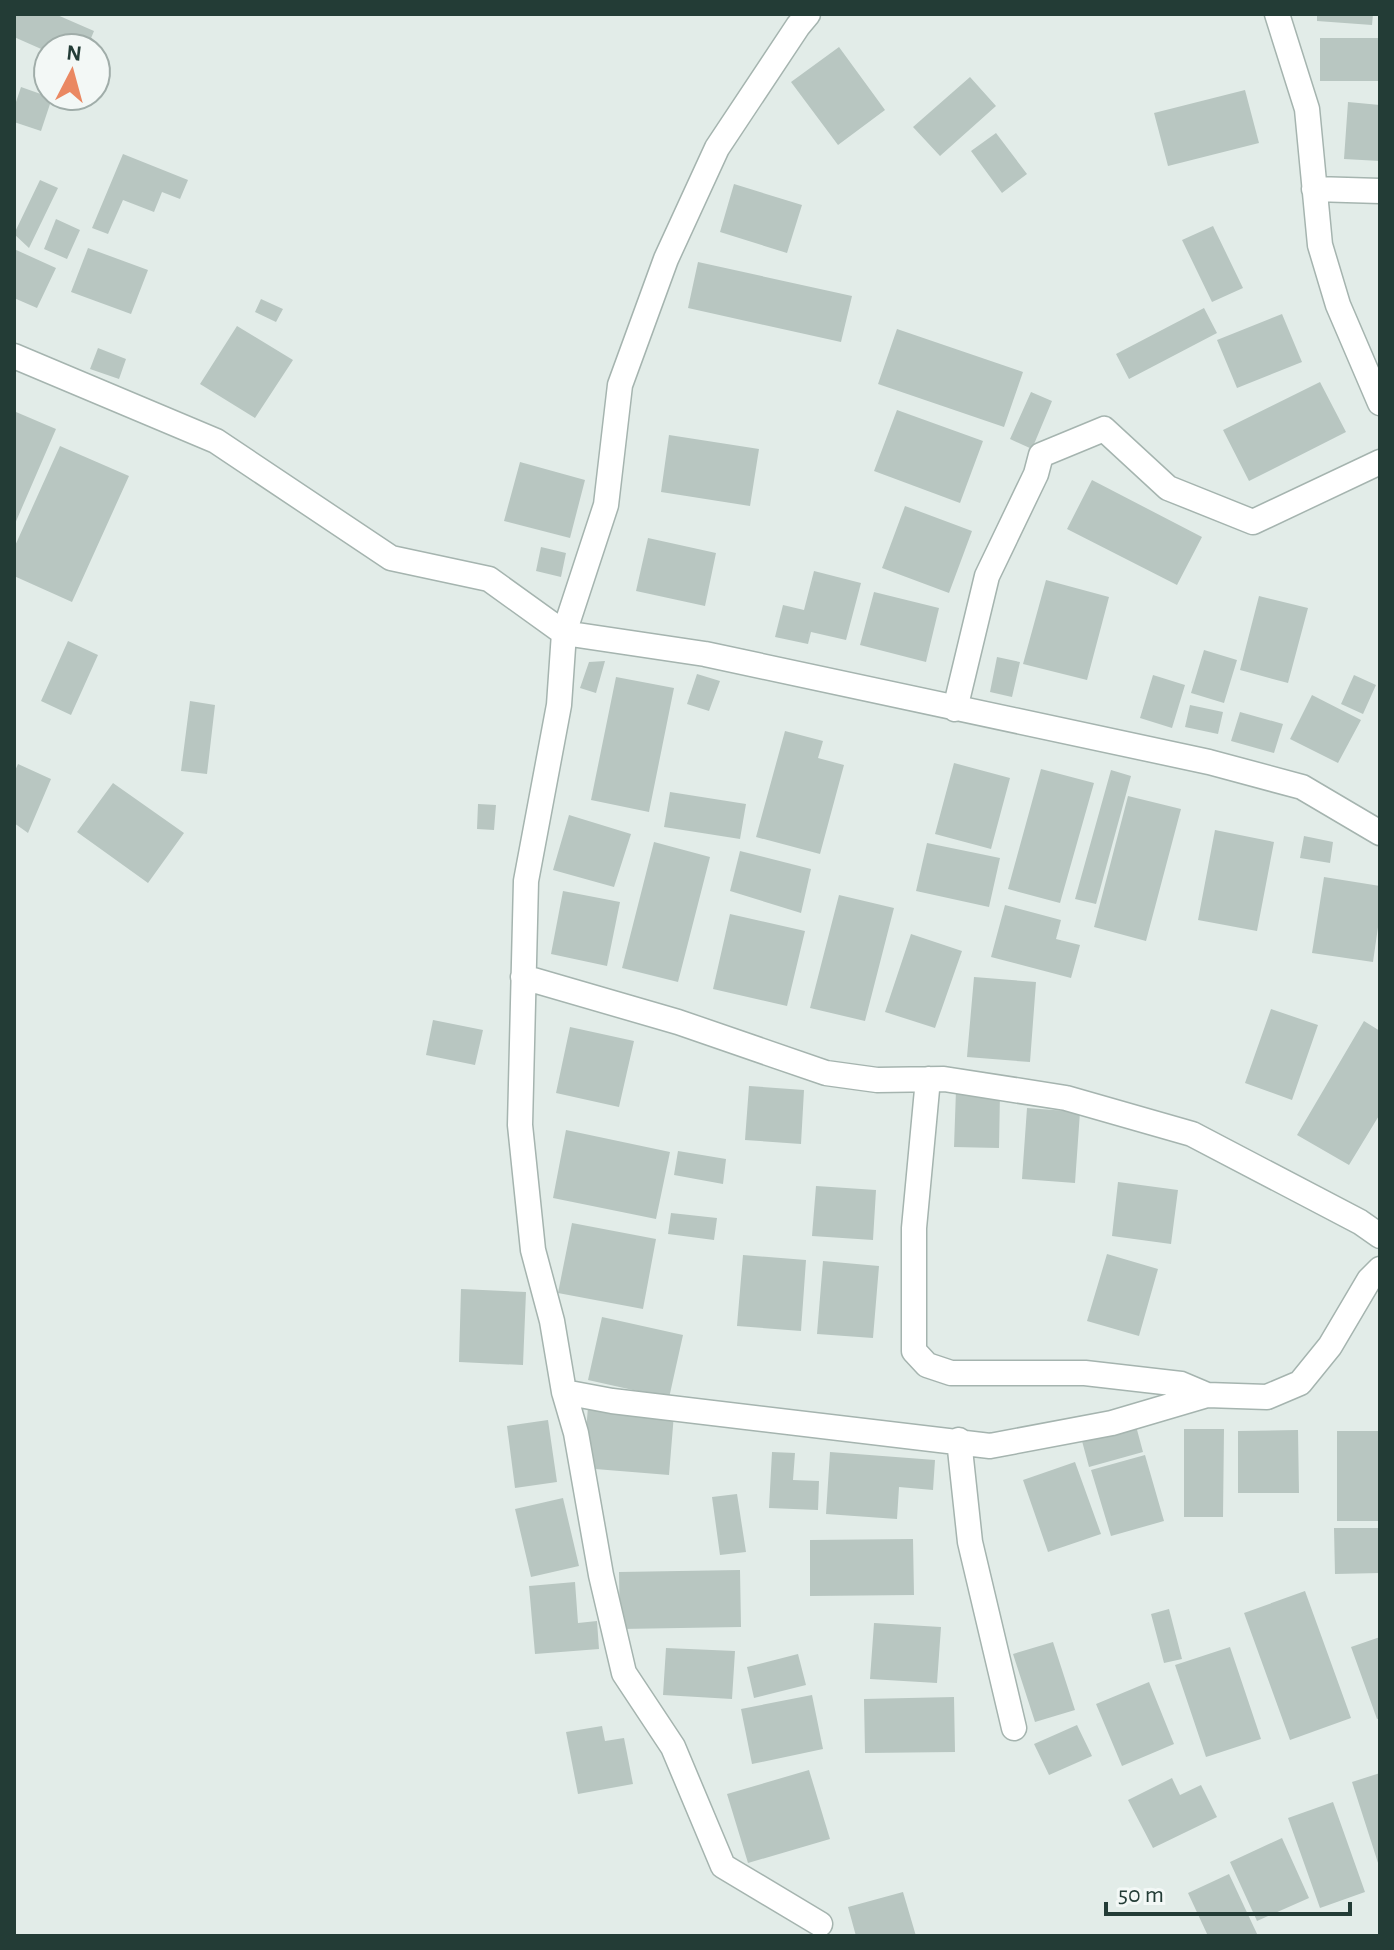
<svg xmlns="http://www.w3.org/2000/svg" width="1394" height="1950" font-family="'Alegreya Sans',sans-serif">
	<rect width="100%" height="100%" fill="#e2ece8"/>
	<path fill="#b8c6c1" d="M14,14H55L94,31L87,48H48V52L14,37Z
		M1317,14H1373L1372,25L1317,21Z
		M1320,38H1380V81H1320Z
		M839,47L885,110L838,145L791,82Z
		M970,77L996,106L940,156L913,127Z
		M21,87L52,98L41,131L14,122V108Z
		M1245,90L1259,143L1168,166L1154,113Z
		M1348,102L1380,105V161L1344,159Z
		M996,133L1027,174L1002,193L971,151Z
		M123,154L188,180L180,199L162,192L154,212L123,200L108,234L92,228Z
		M40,180L58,188L29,248L14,234Z
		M734,184L802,205L787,253L720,232Z
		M56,219L80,230L67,259L44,249Z
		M1213,226L1243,288L1212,302L1182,240Z
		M88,248L148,270L131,314L71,292Z
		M14,249L56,268L37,308L14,298Z
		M698,262L852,296L841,342L688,308Z
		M261,299L283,309L276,322L255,312Z
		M1204,308L1217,333L1129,379L1116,354Z
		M1282,314L1302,362L1237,388L1217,340Z
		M237,326L293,360L255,418L200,384Z
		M897,329L1023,372L1004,427L878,384Z
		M98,348L126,359L119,379L90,369Z
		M1320,382L1346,432L1249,481L1223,430Z
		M1031,392L1052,401L1032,449L1010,439Z
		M897,410L983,441L960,503L874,471Z
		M16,412L56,429L14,526V417Z
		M669,435L759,449L750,506L661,492Z
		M60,446L129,476L72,602L14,576V548Z
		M520,462L585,480L570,538L504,521Z
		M1092,480L1202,537L1177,585L1067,529Z
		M905,506L972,531L949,593L882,568Z
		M648,538L716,553L705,606L636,591Z
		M541,547L566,553L561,577L536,571Z
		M814,571L861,583L846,640L811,632L808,644L775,637L783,605L804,610Z
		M1046,580L1109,597L1087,680L1023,664Z
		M874,592L939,608L926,662L860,645Z
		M1259,596L1308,608L1288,683L1240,670Z
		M68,641L98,655L71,715L41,701Z
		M1204,650L1237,660L1224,703L1191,693Z
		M997,657L1020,662L1012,697L990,692Z
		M605,661L596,693L580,688L589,662Z
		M697,674L720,681L709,711L687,704Z
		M1153,675L1185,685L1172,728L1140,718Z
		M1354,675L1376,685L1363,714L1341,704Z
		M616,677L674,688L649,812L591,800Z
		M1312,695L1361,720L1338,763L1290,739Z
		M190,701L215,705L207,774L181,771Z
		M1190,705L1223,712L1218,734L1185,727Z
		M1240,712L1283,724L1274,753L1231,741Z
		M785,731L823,741L818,758L844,765L820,854L756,837Z
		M954,763L1010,778L991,849L935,834Z
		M18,764L51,779L28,833L14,823V773Z
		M1041,769L1094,783L1060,903L1008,889Z
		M1111,770L1131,776L1096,904L1075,899Z
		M113,783L184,833L148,883L77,832Z
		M670,792L746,804L740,839L664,827Z
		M1128,796L1181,809L1146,941L1094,927Z
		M478,804L496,805L494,830L477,829Z
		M569,815L631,834L614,887L553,870Z
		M1215,830L1274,842L1257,931L1198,920Z
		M1304,836L1333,842L1330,863L1300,858Z
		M654,842L710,857L678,982L622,968Z
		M927,843L1000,858L989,907L916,891Z
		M740,851L811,869L801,913L730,891Z
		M1324,877L1380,886V913L1373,962L1312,953Z
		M563,891L620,902L607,966L551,954Z
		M839,895L894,908L865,1021L810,1008Z
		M1005,905L1061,920L1056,939L1080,945L1071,978L991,957Z
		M730,914L805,931L787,1006L713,989Z
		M911,934L962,951L935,1028L885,1012Z
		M974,977L1036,982L1030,1062L967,1057Z
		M1271,1009L1318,1025L1292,1100L1245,1083Z
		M433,1020L483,1030L475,1065L426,1055Z
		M1364,1021L1380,1031V1114L1349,1165L1297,1135Z
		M570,1027L634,1041L619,1107L556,1093Z
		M749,1086L804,1090L801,1144L745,1140Z
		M956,1090L1000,1092L999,1148L954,1147Z
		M1027,1108L1080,1112L1075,1183L1022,1179Z
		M566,1130L670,1152L656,1219L553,1198Z
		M678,1151L726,1159L723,1184L674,1175Z
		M1118,1182L1178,1190L1171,1244L1112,1236Z
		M816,1186L876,1190L873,1240L812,1236Z
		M671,1213L717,1218L714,1240L668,1234Z
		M572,1223L656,1239L643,1309L558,1293Z
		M1107,1254L1158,1269L1139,1336L1087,1321Z
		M743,1255L806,1260L801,1331L737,1326Z
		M823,1261L879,1266L873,1338L817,1334Z
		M461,1289L526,1292L523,1365L459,1362Z
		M602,1317L683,1335L669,1398L588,1380Z
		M588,1407L674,1414L669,1475L583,1468Z
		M548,1420L557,1482L515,1488L507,1426Z
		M1136,1426L1143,1452L1089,1467L1082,1441Z
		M1184,1429H1224L1223,1517H1184Z
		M1298,1430L1299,1493H1238V1431Z
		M1337,1431H1380V1521H1337Z
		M772,1452L795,1453L793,1480L819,1481L818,1510L769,1508Z
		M830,1452L935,1460L933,1490L899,1487L897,1519L826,1514Z
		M1145,1455L1164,1521L1111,1536L1091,1470Z
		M1075,1462L1101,1534L1048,1552L1023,1480Z
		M737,1494L746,1552L720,1555L712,1497Z
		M563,1498L579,1566L531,1577L515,1509Z
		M1334,1528H1380V1573L1335,1574Z
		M913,1539L914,1595L810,1596V1540Z
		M740,1570L741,1627L620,1629L619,1572Z
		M575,1582L578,1623L597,1621L599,1649L535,1654L529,1586Z
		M1305,1591L1351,1718L1290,1740L1244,1613Z
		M1169,1609L1182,1659L1164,1663L1151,1614Z
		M874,1623L941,1627L937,1683L870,1679Z
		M1380,1637V1718L1377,1719L1351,1647Z
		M1053,1642L1075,1710L1035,1722L1013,1654Z
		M1230,1647L1261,1739L1206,1757L1175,1665Z
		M666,1648L735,1651L732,1699L663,1695Z
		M798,1654L806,1685L754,1698L747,1667Z
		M1149,1682L1174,1744L1122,1766L1096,1704Z
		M812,1695L823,1749L752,1764L741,1709Z
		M954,1697L955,1752L865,1753L864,1699Z
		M1077,1725L1092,1756L1049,1775L1034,1744Z
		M602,1726L605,1741L624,1738L633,1784L578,1794L566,1732Z
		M809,1770L830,1839L748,1863L727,1794Z
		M1380,1773V1866H1379L1352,1782Z
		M1172,1778L1180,1795L1201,1785L1217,1817L1153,1848L1128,1800Z
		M1333,1802L1365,1892L1320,1908L1288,1818Z
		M1282,1838L1309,1898L1257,1921L1230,1862Z
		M1229,1874L1258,1936H1208L1188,1893Z
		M903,1892L916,1936H856L848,1907Z"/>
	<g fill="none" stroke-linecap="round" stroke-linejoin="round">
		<g stroke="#a5b4af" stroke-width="27">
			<path id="minor" d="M808,14L798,26L717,148L666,259L620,385L606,505L564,633L559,705L526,881L520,1125L533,1250L552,1321L564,1392L576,1433L601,1575L624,1673L673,1747L723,1866L820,1924
				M1277,14L1307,109L1320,245L1338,305L1380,403
				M1314,189L1380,191
				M14,356L216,441L391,558L489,579L564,633L705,654L1209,762L1302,787L1380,833
				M955,709L987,576L1036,474L1041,455L1104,429L1168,488L1253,522L1380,462
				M523,977L678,1022L826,1073L877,1080L944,1079L1066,1098L1192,1134L1360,1222L1380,1236
				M928,1079L914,1228V1351L927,1365L951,1373H1085L1181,1384L1207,1395
				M564,1392L612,1401L990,1446L1112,1423L1207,1395L1267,1397L1300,1383L1330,1346L1369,1280L1380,1269
				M959,1440L970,1542L1014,1728"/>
		</g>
		<use href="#minor" stroke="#fff" stroke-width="24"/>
	</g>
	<rect width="1394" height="1950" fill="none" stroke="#233c36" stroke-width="32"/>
	<g transform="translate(72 72) rotate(6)"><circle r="38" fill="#f3f8f6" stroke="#a0ada9" stroke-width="2"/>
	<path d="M0-6L14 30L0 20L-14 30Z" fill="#ea8862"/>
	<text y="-12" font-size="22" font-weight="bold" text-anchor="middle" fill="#233c36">N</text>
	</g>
	<path d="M1106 1902v12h244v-12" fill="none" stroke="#233c36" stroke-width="4"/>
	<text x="1118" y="1902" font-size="24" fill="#233c36" stroke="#f3f8f6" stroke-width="6" paint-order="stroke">50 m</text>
</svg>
